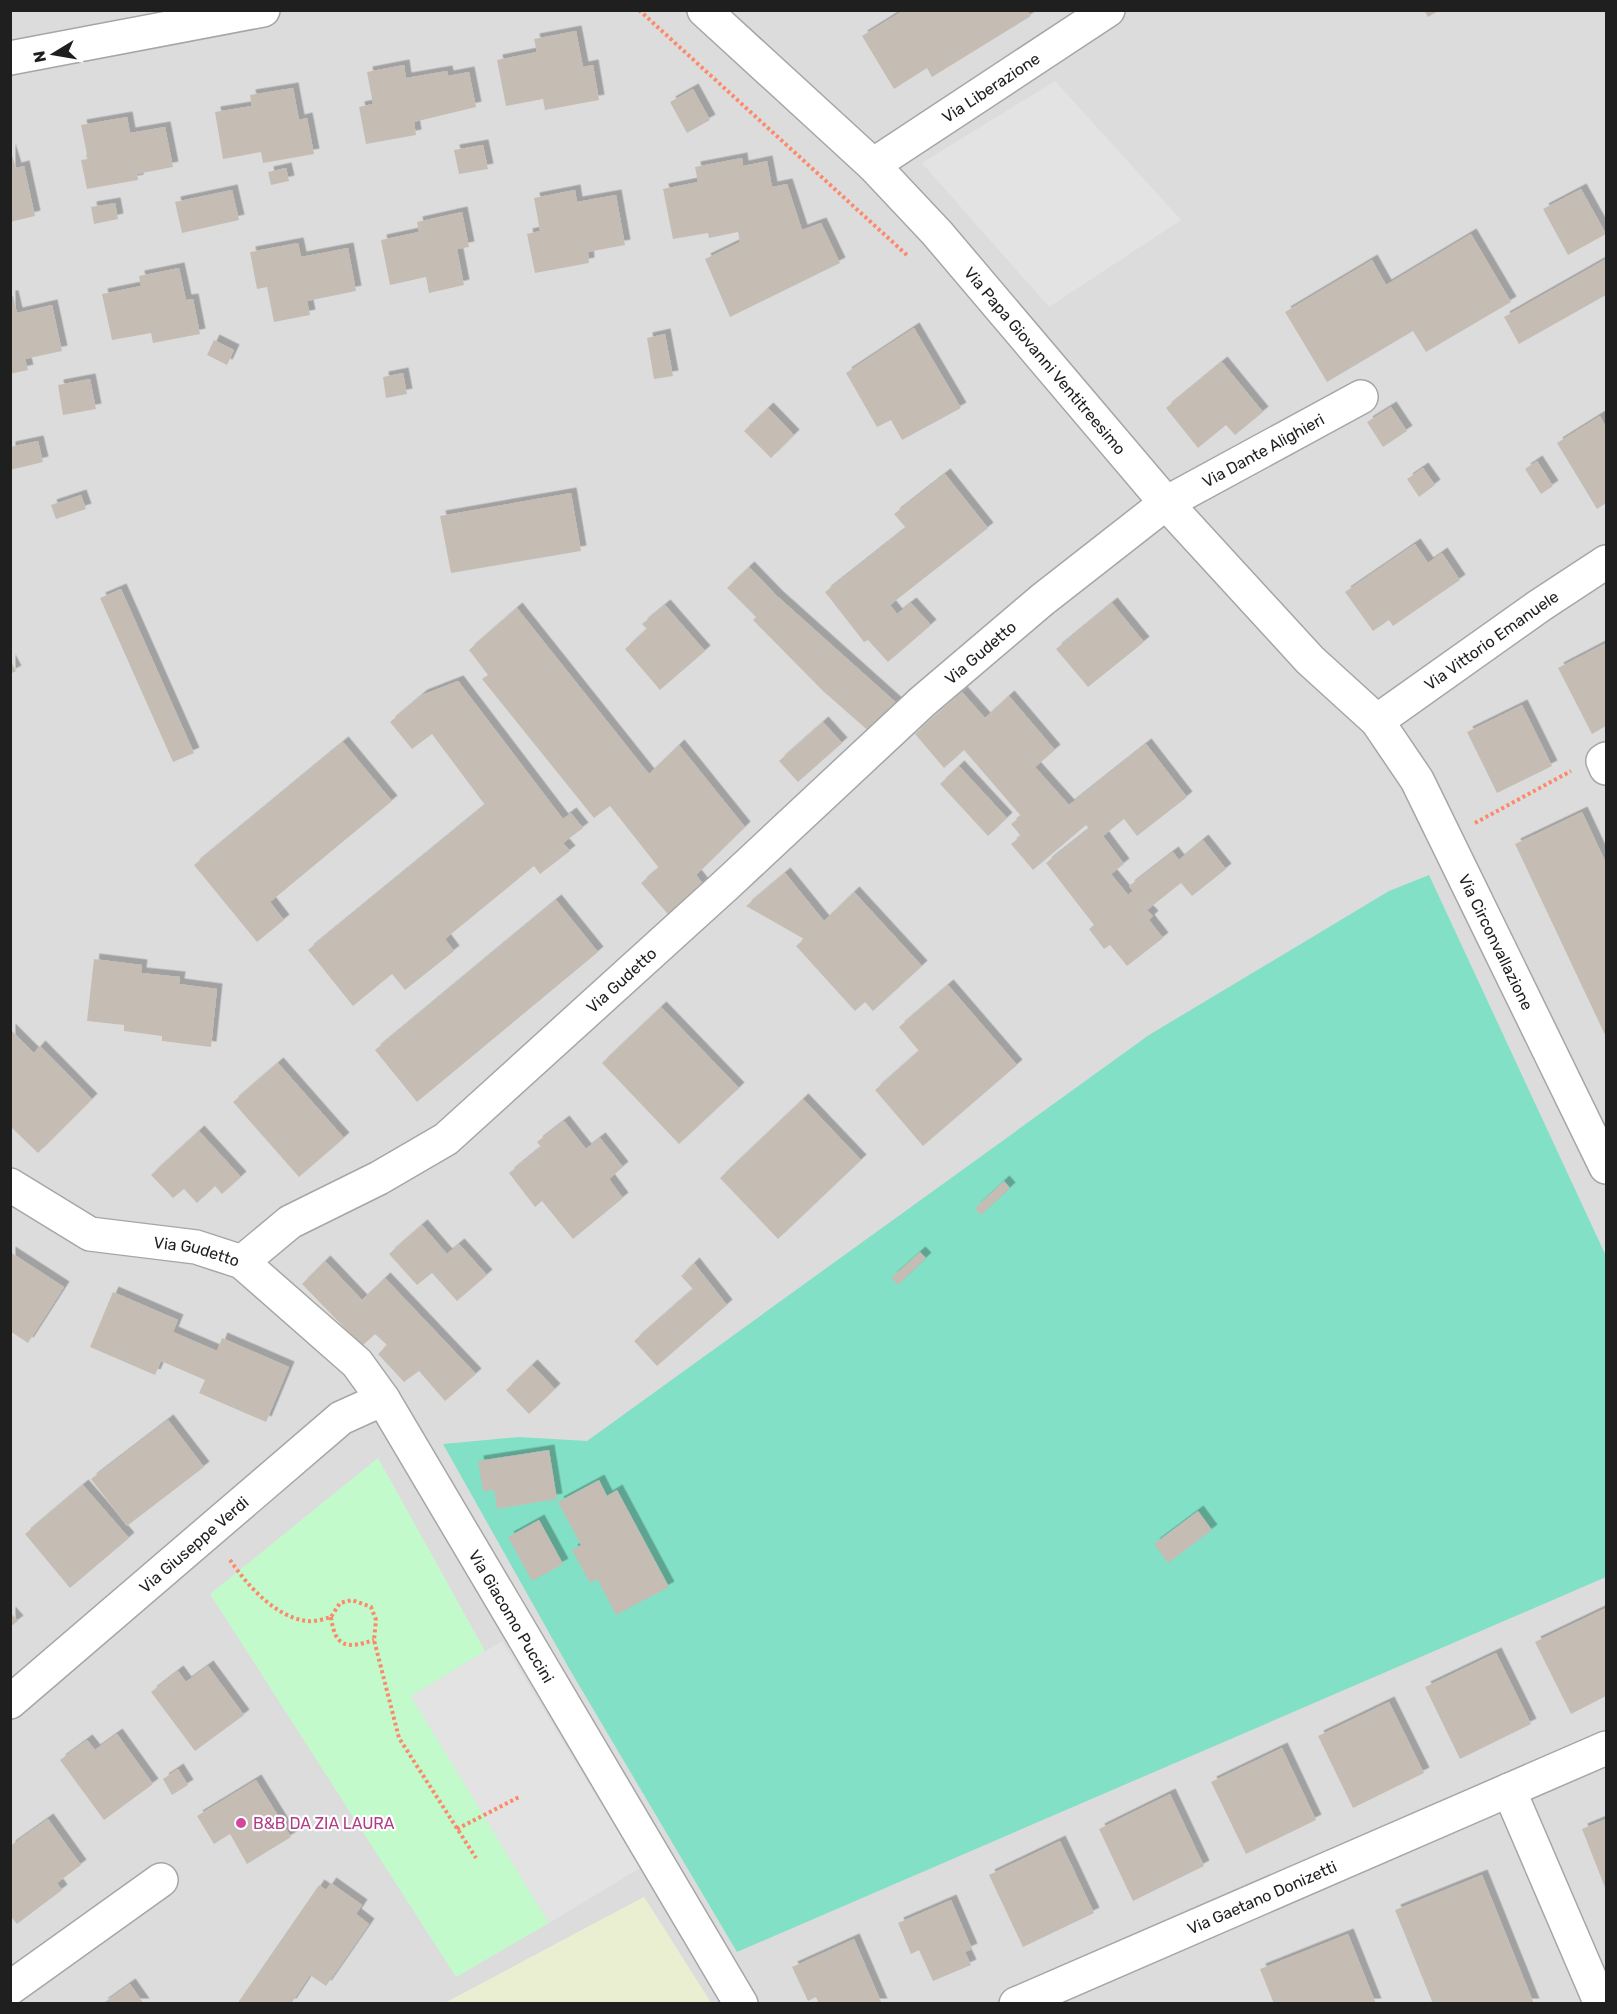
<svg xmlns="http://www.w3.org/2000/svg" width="1617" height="2014" font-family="Rubik,sans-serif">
	<defs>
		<filter id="shadow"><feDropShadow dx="5.5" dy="-5.5" stdDeviation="0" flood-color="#0004"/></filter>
	</defs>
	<rect width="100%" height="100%" fill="#f0ede5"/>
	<path fill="#dddcdc" d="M11,11H1606V2003H711L644,1897L445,2003L11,2004Z"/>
	<path fill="#e9efd0" d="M644,1897L711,2003H445Z"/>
	<path fill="#c2facc" d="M378,1458L485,1651L411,1696L549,1923L456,1977L210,1594Z"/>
	<path fill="#82e0c6" d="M1429,875L1606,1256V1577L737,1952L570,1670L443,1444L519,1437L587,1441L1149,1035L1389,891Z"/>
	<path fill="#e3e3e3" d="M1055,81L1181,220L1049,307L922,163Z
		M502,1641L640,1868L549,1923L411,1696Z"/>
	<path fill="#c5bdb4" filter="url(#shadow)" d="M904,10H1027L1031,16L932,77L927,68L894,89L862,36Z
		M1424,10H1440L1428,17Z
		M576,31L583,67L593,65L599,100L545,110L543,99L506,106L497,60L537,52L534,39Z
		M404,65L406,78L447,71L448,76L469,72L476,107L414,122L416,135L366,144L359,107L373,104L367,72Z
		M293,88L299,120L307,118L314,154L263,163L261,152L223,159L215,112L252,106L250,95Z
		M693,89L710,120L687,133L670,102Z
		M127,117L130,133L165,127L173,167L137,174L138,180L87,189L81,160L88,159L81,125Z
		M483,145L488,169L459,174L454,150Z
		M10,149L16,168L24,166L35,216L10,222Z
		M742,158L743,166L767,161L772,187L787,184L802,230L821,223L840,263L730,317L705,259L740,242L738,232L709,238L708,233L673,239L663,189L698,182L695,167Z
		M286,168L289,181L271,185L268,172Z
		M1581,189L1606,234L1568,255L1543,209Z
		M232,190L239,220L182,233L175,202Z
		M575,190L577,202L616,195L625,245L588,252L589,263L535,273L527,234L540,231L534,198Z
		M115,203L118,219L94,224L91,207Z
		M462,212L469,247L457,249L464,285L429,293L426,277L390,285L381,240L419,232L417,222Z
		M1471,234L1511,302L1426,352L1413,331L1327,382L1285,312L1372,260L1386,285Z
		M298,243L301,257L348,248L356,291L307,301L310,315L274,322L267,287L257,289L250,252Z
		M1606,259V295L1519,344L1504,317Z
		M179,268L186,300L193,299L200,334L153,343L151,333L112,340L102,294L141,286L139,276Z
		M10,296H13L17,313L52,305L62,351L25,359L28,370L10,374Z
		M914,328L961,408L902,440L891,420L877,427L846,373Z
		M665,334L673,376L654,379L647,338Z
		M214,340L234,350L227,365L207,355Z
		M1222,362L1263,412L1235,435L1226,425L1198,448L1166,408Z
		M403,373L407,394L386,398L383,377Z
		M90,379L96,409L63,415L58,385Z
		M1391,407L1407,431L1383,447L1367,422Z
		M768,408L794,435L771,458L744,431Z
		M1600,416L1606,427V503L1597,509L1557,443Z
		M38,441L43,462L10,470V447Z
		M1537,461L1553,486L1541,494L1525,469Z
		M1423,468L1435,485L1419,497L1407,479Z
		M945,474L988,528L890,605L897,614L911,603L931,625L888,662L868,640L864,642L825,592L906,528L894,514Z
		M571,493L581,551L451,573L440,516Z
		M81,495L86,509L56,519L51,505Z
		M1415,544L1428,563L1442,553L1460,580L1393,626L1389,620L1373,631L1345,592Z
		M749,567L777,596L901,707L872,734L823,691L753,620L756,617L727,588Z
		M121,589L194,753L173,762L100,598Z
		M1112,603L1144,642L1088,687L1056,649Z
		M665,605L705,651L660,690L625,649L647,629L642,624Z
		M517,608L649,774L679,745L745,827L696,875L707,889L673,920L641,883L659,868L610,806L594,818L482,679L488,675L469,650Z
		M1606,643V726L1592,734L1558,668Z
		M10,660L16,671L10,674Z
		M458,681L563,819L571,813L583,828L563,843L570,851L540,874L534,866L445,939L454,951L405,990L392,974L353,1006L308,950L485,805L432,734L412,749L390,722L422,695Z
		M962,692L985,718L1009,696L1055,750L1035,767L1069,805L1146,744L1187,797L1137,836L1124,819L1103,836L1124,864L1111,874L1128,895L1133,891L1129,886L1173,852L1179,860L1203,840L1226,869L1192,896L1181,883L1147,910L1153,916L1149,920L1163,938L1127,966L1110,945L1104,949L1089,929L1094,925L1046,863L1089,829L1086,825L1033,870L1011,844L1021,836L1011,824L1021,816L964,750L944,768L915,734Z
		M1522,705L1552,766L1497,793L1467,732Z
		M823,722L842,743L798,782L779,761Z
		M343,742L392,801L270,902L284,920L257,942L194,865Z
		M959,766L1007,818L988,836L940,784Z
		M1582,812L1606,863V1037L1515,844Z
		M785,873L824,921L854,892L922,966L873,1011L865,1002L855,1011L796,946L804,939L746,906Z
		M556,900L598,952L417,1102L375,1050Z
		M94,959L142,965L141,973L180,977L179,984L217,989L211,1047L162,1041V1036L124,1031V1025L87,1021Z
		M948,985L1017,1065L923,1146L875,1090L919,1051L899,1027Z
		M661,1007L739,1088L679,1144L602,1063Z
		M10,1029L34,1053L40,1046L92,1099L38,1153L10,1126Z
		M278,1063L344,1138L299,1177L233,1102Z
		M803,1099L861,1160L778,1239L720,1178Z
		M564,1121L586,1149L600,1138L623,1167L609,1179L623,1198L573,1239L542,1201L535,1207L509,1173L541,1147L537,1142Z
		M199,1131L241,1177L222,1194L215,1186L197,1203L184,1189L173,1198L151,1175Z
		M1004,1181L1010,1188L981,1215L975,1208Z
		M422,1225L447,1254L459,1244L487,1275L457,1301L432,1273L417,1285L389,1254Z
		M10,1252L64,1287L28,1343L10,1331Z
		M920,1252L926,1258L898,1285L891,1278Z
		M325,1261L362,1300L385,1278L476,1374L445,1401L419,1371L404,1382L378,1354L387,1345L375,1334L362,1346L302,1284Z
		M694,1263L727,1305L657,1366L634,1341L693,1289L681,1276Z
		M113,1292L178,1320L173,1332L217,1351L222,1338L289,1367L266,1422L199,1393L205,1380L161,1361L155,1375L90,1347Z
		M532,1365L555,1389L529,1414L506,1390Z
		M168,1420L204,1467L127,1526L91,1479Z
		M549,1450L557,1499L497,1509L494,1490L483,1491L478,1461Z
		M599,1480L607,1496L617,1490L669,1587L616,1615L597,1579L590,1583L572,1550L581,1545L558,1502Z
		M83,1485L129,1538L70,1588L25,1534Z
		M1198,1511L1212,1530L1168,1563L1154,1544Z
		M539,1520L563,1564L532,1581L508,1537Z
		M1606,1608V1696L1571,1714L1535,1642Z
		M10,1612L18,1621L10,1627Z
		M1496,1653L1531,1724L1460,1759L1425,1687Z
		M208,1666L244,1715L195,1751L151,1692L178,1671L186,1682Z
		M1389,1702L1424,1773L1353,1808L1318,1736Z
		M117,1734L153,1784L104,1820L60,1760L87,1740L95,1750Z
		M1282,1748L1316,1820L1246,1854L1211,1782Z
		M178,1769L188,1785L172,1795L163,1779Z
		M256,1780L291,1837L247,1864L230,1834L214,1844L197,1816Z
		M1170,1794L1204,1866L1133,1901L1099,1829Z
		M48,1819L81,1865L57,1883L62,1890L17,1924L10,1915V1846Z
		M1606,1819V1890L1582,1829Z
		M1060,1841L1094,1913L1023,1947L989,1875Z
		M1482,1875L1534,2004H1433L1395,1910Z
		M331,1883L362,1905L356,1914L369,1924L326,1986L310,1975L291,2004H237L319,1885L326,1890Z
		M951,1900L972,1949L965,1952L971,1965L933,1981L919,1950L911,1954L898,1923Z
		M1348,1934L1376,2004H1274L1260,1969Z
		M854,1939L882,2004H819L816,1997L808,2001L792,1967Z
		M130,1984L144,2004H102Z"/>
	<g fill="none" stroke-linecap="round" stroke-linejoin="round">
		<g stroke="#a6a6a6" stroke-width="36">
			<g id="minor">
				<path id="s1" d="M704,10L873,165L937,233L1166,503L1310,660L1377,721L1417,780L1606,1167"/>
				<path d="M10,58L263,10"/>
				<path id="s2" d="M873,165L1108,10"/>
				<path id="s3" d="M1377,721L1539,606L1606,562"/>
				<path d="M1606,759L1603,761L1606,768"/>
				<path id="s4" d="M10,1185L90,1234L196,1247L242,1262L357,1363L383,1399L741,2004"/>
				<path id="s5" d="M242,1262L290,1222L379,1178L446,1139L726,885L922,702L1042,600L1166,503L1361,397"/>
				<path id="s6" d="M10,1702L341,1418L383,1399"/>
				<path d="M1509,1790L1601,2004"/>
				<path d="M10,1988L161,1880"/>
				<path id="s7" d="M1016,2004L1606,1748"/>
			</g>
		</g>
		<path stroke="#fc896a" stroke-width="4" stroke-dasharray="3 3" stroke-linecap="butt" d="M639,10L909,257
			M1475,823L1571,771
			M230,1560C247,1585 275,1617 307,1621C315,1622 324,1619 331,1617L340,1603L352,1600L371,1607L376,1620L374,1640L399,1738L476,1858
			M331,1617C335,1648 347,1649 374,1640
			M457,1829L519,1797"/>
		<use href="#minor" stroke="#fff" stroke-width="33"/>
	</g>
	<circle fill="#d1479c" stroke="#fff" stroke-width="2" cx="241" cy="1823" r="6"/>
	<g text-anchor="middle" stroke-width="4.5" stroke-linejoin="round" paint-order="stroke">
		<g font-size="16" fill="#1f1f1f" stroke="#fff">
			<text dy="6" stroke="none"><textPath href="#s2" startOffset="141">Via Liberazione</textPath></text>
			<text dy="6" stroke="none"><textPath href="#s1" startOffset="490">Via Papa Giovanni Ventitreesimo</textPath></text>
			<text dy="6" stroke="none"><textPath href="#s5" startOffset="1311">Via Dante Alighieri</textPath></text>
			<text dy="6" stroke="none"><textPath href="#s3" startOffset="140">Via Vittorio Emanuele</textPath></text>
			<text dy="6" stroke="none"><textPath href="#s5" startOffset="962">Via Gudetto</textPath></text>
			<text dy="6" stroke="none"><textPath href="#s1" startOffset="1232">Via Circonvallazione</textPath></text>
			<text dy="6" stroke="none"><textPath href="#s5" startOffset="476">Via Gudetto</textPath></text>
			<text dy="6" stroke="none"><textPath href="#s4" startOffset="202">Via Gudetto</textPath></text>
			<text dy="6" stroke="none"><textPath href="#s6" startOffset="242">Via Giuseppe Verdi</textPath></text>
			<text dy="6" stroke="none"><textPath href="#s4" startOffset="699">Via Giacomo Puccini</textPath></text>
			<text dy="6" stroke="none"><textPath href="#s7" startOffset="268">Via Gaetano Donizetti</textPath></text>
		</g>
		<g font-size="16" fill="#b23c85" stroke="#fff" text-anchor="start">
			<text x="253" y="1829">B&amp;B DA ZIA LAURA</text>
		</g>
	</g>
	<rect width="1617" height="2014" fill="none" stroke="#1f1f1f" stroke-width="24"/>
	<g transform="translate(54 54) rotate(259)" stroke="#ffffff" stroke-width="4.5" paint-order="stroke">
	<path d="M0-4.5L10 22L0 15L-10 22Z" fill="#1f1f1f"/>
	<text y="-9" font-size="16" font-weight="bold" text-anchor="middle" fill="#1f1f1f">N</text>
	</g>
</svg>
